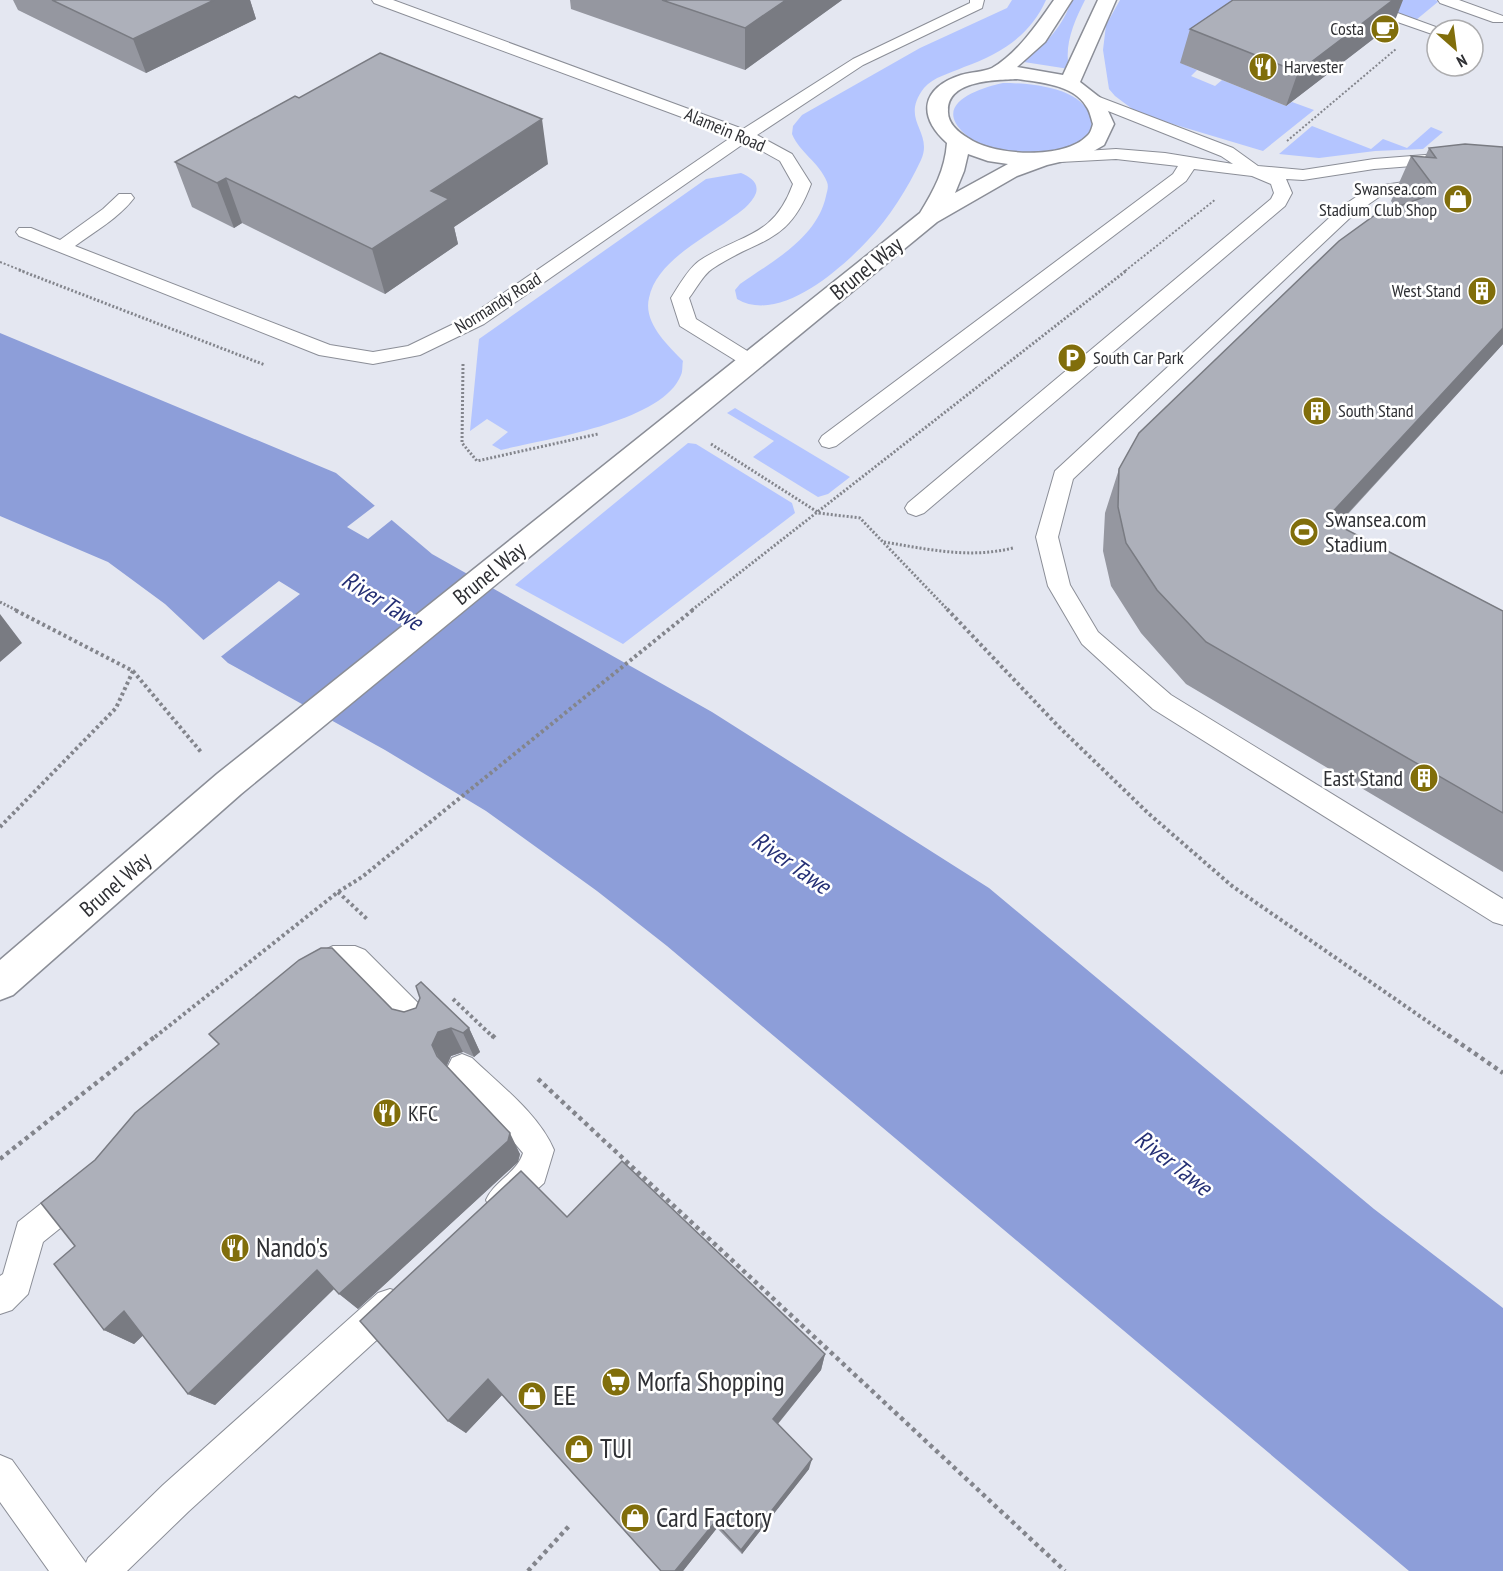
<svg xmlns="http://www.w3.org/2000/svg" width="1503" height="1571" font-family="'PT Sans Narrow',sans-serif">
	<rect width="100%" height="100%" fill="#e4e7f1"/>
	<path fill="#b4c5ff" d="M1012,0H1046C1030,36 1000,54 964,67C951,73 933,77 924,88C899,121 934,131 921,160C908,188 889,218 868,240C840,270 779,324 737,299L735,290L740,284C773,261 817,238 826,196C827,191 829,187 827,182C819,162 800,153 792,134L793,126L802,115L920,48L1007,8Z
		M1071,0H1085C1074,22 1064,44 1069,69L1024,62C1043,46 1065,25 1071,0Z
		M1120,0H1263L1181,63L1197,70L1191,76L1215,86L1222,80L1286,106L1292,102L1314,110L1263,151L1139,114L1115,96L1109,89L1103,50L1106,25Z
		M1358,0H1435L1439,1L1416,20Z
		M1003,83C1029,83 1084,87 1091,119C1092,124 1092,131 1088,136C1069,164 988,156 965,134C931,104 979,88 1003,83Z
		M1312,126L1371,149L1383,139L1407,148L1431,127L1443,132L1423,149L1375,151L1319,158L1279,154Z
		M741,173C750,177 759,182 756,193C752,204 739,213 730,219C703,239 656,262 649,298C643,323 668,345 683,361C682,365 683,371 681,375C663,422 546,439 501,450L492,445L508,432L487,419L470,431L479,339L706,179Z
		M735,408L850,477L828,494L818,497L753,457L774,441L727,413Z
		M688,443L696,444L792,503L795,513L623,644L515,585Z"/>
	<path fill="#8d9ed9" d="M0,333L336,473L432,554L712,712L989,888L1374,1209L1503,1308V1571H1409L667,946L597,891L486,811L385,750L228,663L165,604L108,562L0,516Z"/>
	<path fill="#e4e7f1" d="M377,504L394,518L368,539L347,527Z
		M279,581L300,594L218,659L201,642Z"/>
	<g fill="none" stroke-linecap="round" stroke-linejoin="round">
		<g stroke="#8b8e97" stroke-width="2">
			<path id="lane" d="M372,0H393L743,129L853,59L970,3V0H984L982,8L863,65L757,135L792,154L811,184C788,246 759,237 712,269C703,275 696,289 689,298L696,319L757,357L760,361L757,365L750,367L743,365L680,326L671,298C678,287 688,269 699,261C741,233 773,239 793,184L780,161L746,142L484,324L420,355L373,364L319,355L19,236L16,232L19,228H31L60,240L103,209L119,194H131L134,198C119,218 95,231 75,246L330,345L373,352L408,346L470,316L733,136L374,3Z
				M1341,0H1362L1444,30H1437V36L1432,34L1343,3Z
				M1438,0H1459L1503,16V22H1493L1440,3Z
				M1094,95L1233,148L1258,166L1303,170L1374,159L1438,154L1503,160V170L1438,164L1374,169L1303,180L1286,179L1292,193L1285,206L924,513L916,516L908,513L905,508L908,503L1271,199L1274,193L1271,184L1252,176L1194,169L1186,181L836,446L829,448L822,446L819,441L822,436L1173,174L1178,166L1116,159L1060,162L1054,161L1052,157L1054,153L1116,149L1165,153L1233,164L1221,156L1088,103L1086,100L1088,97Z
				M1430,178L1436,179L1439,183L1436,187L1382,195L1353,215L1073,479L1058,537L1070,585L1098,632L1171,695L1503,899V925L1493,922L1153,709L1082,644L1048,586L1036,537L1055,471L1341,207L1371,187Z
				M333,946H355L365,950L427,1012L431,1022L427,1032L417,1035L407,1032L349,972H336L312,984L302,980L298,971L302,962Z
				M462,1054L472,1058C500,1085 539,1114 554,1150L544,1183L513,1211L502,1216L491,1211L486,1200C494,1181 517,1173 523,1153L512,1140L452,1078L447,1068L452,1058Z
				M78,1178L89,1183L94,1194L89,1205L43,1242L28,1294L12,1310L0,1314V1276L3,1274L18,1222L67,1183Z
				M390,1289L402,1293L406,1305L402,1317L189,1511L127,1571H49L0,1502V1455L12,1460L86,1563L88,1558L163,1485L378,1293Z"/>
		</g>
		<g stroke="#8b8e97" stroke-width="3">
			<path id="street" d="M1054,0H1072L1045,42L1017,67L1063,75L1098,0H1116L1080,82L1103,100L1114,124L1104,145L1085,156L1047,165L1017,176L937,222L241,794L13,995L0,1000V960L217,774L920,213C934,190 945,170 947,143C917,116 921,88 961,75C970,72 984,72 992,68C1017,54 1038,23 1054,0ZM1017,79C1039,82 1074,85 1086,106C1090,111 1091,118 1093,124C1092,128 1090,134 1087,136C1064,160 993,156 968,138C958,132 947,123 948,110C948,80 996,80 1017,79ZM968,154L988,161L1008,164L955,193L964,171Z"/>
		</g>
		<path stroke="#83858c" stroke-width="2" stroke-dasharray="2 2" stroke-linecap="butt" d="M1287,141L1396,49
			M0,262L23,271
			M1125,271L1216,199"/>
		<path stroke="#83858c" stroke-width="3" stroke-dasharray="2 2" stroke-linecap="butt" d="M19,270L265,365
			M463,364L462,443L477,461L598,434
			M711,444L819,513L860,518L948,610
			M884,542C927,549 969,559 1013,548
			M0,602L16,610
			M692,610L1127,270"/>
		<path stroke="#83858c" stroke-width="4" stroke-dasharray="3 3" stroke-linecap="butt" d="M947,609L1058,726L1148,813L1232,886L1450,1037
			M133,671L201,752
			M0,827L116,708L133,671L13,609
			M338,892L368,920
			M453,999L493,1037
			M155,1037L338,892L362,877L694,609"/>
		<path stroke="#83858c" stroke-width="4.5" stroke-dasharray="4 4" stroke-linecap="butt" d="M492,1035L496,1039
			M1448,1035L1503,1073
			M538,1079L1065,1571
			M0,1159L157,1035
			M528,1571L569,1526"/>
		<use href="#lane" fill="#fff" fill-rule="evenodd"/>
		<use href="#street" fill="#fff" fill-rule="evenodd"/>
	</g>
	<path fill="#9597a0" d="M13,0H250L256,19L146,73L18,10Z
		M570,0H842L745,70L571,9Z
		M1394,23L1286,106L1180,63L1190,29Z
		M299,98L548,164L454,227L458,244L385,294L242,223L234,228L192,207L175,162Z
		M1503,147V344L1338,525L1503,611V872L1186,684L1141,633L1111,586L1103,551L1105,513L1119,469L1395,207L1391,201L1411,156L1425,157L1429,148Z
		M392,1009L469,1028L480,1052L474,1057L463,1052L451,1056L447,1066L520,1154L518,1162L358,1309L334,1289L215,1405L188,1394L143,1335L134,1344L104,1330Z
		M567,1217L825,1354L821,1370L778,1424L809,1469L742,1554L717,1528L683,1571H661L502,1395L466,1433L448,1421Z"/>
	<path fill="#797b82" d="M214,0H250L256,19L146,73L133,39Z
		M786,0H842L745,70V28Z
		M1393,0H1403L1394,23L1286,106L1298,72Z
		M542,119L548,164L454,227L458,244L385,294L372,249L431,191Z
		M226,178L242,223L234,228L217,183Z
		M1503,328V344L1303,562L1326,519Z
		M0,614L22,643L0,662Z
		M451,1028L463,1052L451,1056L445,1069L432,1045L438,1032Z
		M469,1028L480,1052L474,1057L463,1033Z
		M510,1133L520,1154L518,1162L358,1309L339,1294Z
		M317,1270L337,1286L215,1405L188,1394Z
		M124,1311L153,1326L134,1344L104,1330Z
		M825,1354L821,1370L771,1432L773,1419Z
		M488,1379L503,1394L466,1433L448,1421Z
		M812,1459L809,1469L742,1554L741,1550Z
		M715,1522L717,1528L683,1571H675Z"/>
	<path fill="#adb0ba" stroke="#797b82" stroke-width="1.5" d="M52,0H214L133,39Z
		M662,0H786L745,28Z
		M1233,0H1393L1298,72L1190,29Z
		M380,53L542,119L431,191L449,199L372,249L226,178L217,183L175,162L295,96L299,98Z
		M1465,144L1503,147V328L1326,519L1503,611V813L1206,642L1157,590L1126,543L1118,507L1119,469L1139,433L1339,241L1375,215L1438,192L1411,156L1436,158L1429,148Z
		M321,948H332L392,1009L404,1012L416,1008L420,998L416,986L421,982L469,1028L463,1033L451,1028L438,1032L432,1045L437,1056L510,1133L508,1141L339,1294L317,1270L188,1394L124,1311L104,1330L54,1264L75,1246L41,1203L95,1160L135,1113L219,1044L209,1034L299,960Z
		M622,1161L825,1354L773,1419L812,1459L741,1550L715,1522L675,1571H661L488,1379L448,1421L360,1321L521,1171L567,1217Z"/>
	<defs>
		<g id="cafe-disc" transform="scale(1.5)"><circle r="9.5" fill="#816e0b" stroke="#fff"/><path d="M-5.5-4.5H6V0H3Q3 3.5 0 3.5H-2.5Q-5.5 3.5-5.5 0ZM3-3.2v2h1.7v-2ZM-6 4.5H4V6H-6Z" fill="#fff"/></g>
		<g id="restaurant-disc" transform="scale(1.5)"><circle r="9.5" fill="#816e0b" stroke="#fff"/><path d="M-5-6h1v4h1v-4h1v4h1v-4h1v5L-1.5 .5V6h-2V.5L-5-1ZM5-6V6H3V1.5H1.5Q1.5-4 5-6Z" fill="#fff"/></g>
		<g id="shop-disc" transform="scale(1.5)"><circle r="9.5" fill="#816e0b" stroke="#fff"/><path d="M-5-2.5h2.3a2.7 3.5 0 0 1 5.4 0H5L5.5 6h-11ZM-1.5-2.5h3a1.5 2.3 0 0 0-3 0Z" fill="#fff"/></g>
		<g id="building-disc" transform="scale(1.5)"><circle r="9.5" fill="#816e0b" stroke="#fff"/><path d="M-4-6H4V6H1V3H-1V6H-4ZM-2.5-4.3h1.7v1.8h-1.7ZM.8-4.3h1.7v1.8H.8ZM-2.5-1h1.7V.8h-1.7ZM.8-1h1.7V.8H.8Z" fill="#fff"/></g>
		<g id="parking-disc" transform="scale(1.5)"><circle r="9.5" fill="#816e0b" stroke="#fff"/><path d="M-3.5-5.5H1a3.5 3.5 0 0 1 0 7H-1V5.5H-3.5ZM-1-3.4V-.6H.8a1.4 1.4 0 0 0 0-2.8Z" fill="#fff"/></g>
		<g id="stadium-disc" transform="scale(1.5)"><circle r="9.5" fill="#816e0b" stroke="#fff"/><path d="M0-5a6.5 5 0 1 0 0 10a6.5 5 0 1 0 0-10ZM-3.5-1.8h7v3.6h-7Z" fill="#fff"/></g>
		<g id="supermarket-disc" transform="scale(1.5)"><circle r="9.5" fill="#816e0b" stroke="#fff"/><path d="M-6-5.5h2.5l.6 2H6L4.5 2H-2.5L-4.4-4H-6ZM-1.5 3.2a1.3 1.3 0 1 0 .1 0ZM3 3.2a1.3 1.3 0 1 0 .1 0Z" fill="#fff"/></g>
	</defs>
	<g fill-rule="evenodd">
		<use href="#cafe-disc" x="1385" y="29"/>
		<use href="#restaurant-disc" x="1263" y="67"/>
		<use href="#shop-disc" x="1458" y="199"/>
		<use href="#building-disc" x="1482" y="291"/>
		<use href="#parking-disc" x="1072" y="358"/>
		<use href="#building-disc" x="1317" y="411"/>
		<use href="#stadium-disc" x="1304" y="532"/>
		<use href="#building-disc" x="1424" y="778"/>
		<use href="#restaurant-disc" x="387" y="1113"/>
		<use href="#restaurant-disc" x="235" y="1248"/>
		<use href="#supermarket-disc" x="616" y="1382"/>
		<use href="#shop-disc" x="532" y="1396"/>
		<use href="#shop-disc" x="579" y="1449"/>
		<use href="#shop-disc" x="635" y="1518"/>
	</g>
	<g text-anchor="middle" stroke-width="5" stroke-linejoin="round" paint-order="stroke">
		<g font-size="18" fill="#2f3034" stroke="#fff" text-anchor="end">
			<text x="1364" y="35">Costa</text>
			<text x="1284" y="73" text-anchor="start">Harvester</text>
			<text x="1437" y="195">Swansea.com<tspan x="1437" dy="21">Stadium Club Shop</tspan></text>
			<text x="1461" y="297">West Stand</text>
			<text x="1093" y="364" text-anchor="start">South Car Park</text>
			<text x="1338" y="417" text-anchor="start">South Stand</text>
		</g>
		<g font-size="18" fill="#2f3034" stroke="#fff">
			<text transform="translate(725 130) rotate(23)" y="6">Alamein Road</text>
			<text transform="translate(498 303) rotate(-32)" y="6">Normandy Road</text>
		</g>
		<g font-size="22" fill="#2f3034" stroke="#fff">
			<text transform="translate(866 268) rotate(-39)" y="8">Brunel Way</text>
			<text transform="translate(489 573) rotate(-39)" y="8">Brunel Way</text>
			<text transform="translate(115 884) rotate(-41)" y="8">Brunel Way</text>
		</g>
		<g font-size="22" fill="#2f3034" stroke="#fff" text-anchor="start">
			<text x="1325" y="527">Swansea.com<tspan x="1325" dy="25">Stadium</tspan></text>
			<text x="1403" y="786" text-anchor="end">East Stand</text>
			<text x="408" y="1121">KFC</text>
		</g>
		<g font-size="24" font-style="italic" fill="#253075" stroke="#fff">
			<text transform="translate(382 601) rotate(32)" y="8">River Tawe</text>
			<text transform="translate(791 863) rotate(35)" y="8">River Tawe</text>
			<text transform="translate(1173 1163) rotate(38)" y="8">River Tawe</text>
		</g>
		<g font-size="27" fill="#2f3034" stroke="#fff" text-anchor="start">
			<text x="256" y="1257">Nando's</text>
			<text x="637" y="1391">Morfa Shopping</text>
			<text x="553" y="1405">EE</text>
			<text x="600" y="1458">TUI</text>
			<text x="656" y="1527">Card Factory</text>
		</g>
	</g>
	<g transform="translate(1455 48) rotate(152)"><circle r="28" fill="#ffffff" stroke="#acacae" stroke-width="1.5"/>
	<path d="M0-4.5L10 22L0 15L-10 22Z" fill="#816e0b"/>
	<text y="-9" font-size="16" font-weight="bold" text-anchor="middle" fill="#2f3034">N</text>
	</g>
</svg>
